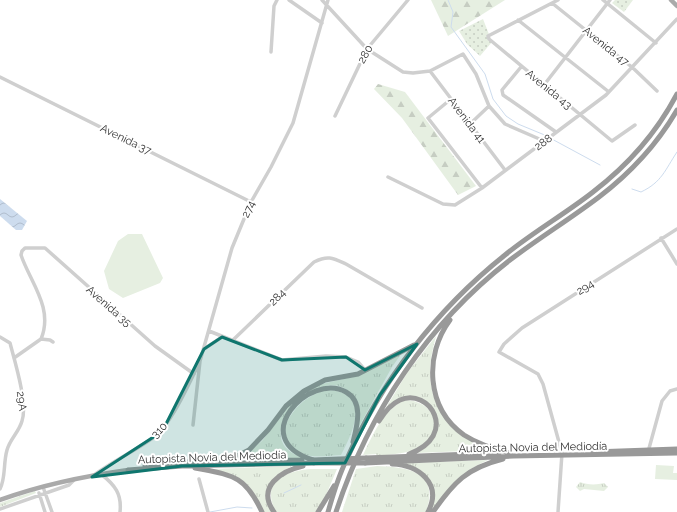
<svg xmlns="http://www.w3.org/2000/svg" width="677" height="512" font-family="Raleway,sans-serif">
	<defs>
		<pattern id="grass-tufts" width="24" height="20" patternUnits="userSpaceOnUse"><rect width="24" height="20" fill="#e6efe1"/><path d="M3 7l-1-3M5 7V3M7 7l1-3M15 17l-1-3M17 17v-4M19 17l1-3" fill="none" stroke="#c6cdc2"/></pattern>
		<pattern id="forest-firs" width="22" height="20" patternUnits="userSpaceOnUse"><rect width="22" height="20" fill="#e6efe1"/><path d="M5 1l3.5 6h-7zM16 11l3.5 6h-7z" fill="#c6cdc2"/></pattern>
		<pattern id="park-dots" width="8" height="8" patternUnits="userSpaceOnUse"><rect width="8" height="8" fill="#e6efe1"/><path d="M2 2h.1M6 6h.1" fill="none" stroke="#c6cdc2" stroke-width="1.8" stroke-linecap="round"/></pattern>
		<pattern id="water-waves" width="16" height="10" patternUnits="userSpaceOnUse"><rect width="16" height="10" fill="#cddcee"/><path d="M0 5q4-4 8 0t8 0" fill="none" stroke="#b0bdcd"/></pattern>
	</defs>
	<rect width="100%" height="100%" fill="#fff"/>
	<path fill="url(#grass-tufts)" d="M436,336C433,348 430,360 430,372C430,411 456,437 490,450L417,453C432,443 441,434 437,415L412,396C399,397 393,402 384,411L407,373Z
		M404,350L392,367L357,430C360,416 359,413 354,400C333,351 237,438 304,458H232L251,450L262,441L290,405L310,390L322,384L361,375Z
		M326,390C371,391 355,428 341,455C325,456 297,461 288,442C286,438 286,432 284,427C295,407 304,397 326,390Z
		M405,400C428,400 446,422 427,442C415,454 393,454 377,456L376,454L363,455C373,435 383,409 405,400Z
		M488,460C459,473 450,488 431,512H429C433,503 432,499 431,490C426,471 420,469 403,463Z
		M292,466C266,480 267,485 272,512H263C250,482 242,475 211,469Z
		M377,466C409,467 440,472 426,512H342L356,469Z
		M311,469H337L321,507L316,512H276C260,482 285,471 311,469Z
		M580,482C587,485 597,485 604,483L608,487L604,491L584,489L580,491L576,487Z
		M35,491L36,493L0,507V503Z"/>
	<path fill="url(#forest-firs)" d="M431,0H505L448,36Z
		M378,84L405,92L476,186L458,195L402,118L374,89Z"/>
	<path fill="url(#park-dots)" d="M615,0H633L624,12L612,3Z
		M483,19L492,42L480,56L467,44L459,31Z"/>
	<path fill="#e6efe1" d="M128,234H142L163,278L160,283L123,298L109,289L104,271L118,241Z
		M656,465L674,466L673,473H677V480L655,479Z"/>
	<path fill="url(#water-waves)" d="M0,199L27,221L22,230H16L0,216Z"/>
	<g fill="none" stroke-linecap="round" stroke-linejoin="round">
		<path stroke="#cddcee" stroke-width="1" d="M448,0L453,12L451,27L485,74L493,99L506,116L518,124L547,136
			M550,138L600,165
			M632,189L641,192C662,182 665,170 677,152
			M284,493L301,485
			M210,512L237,507L252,508"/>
		<path stroke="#cfcfcf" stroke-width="3.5" d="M289,0L322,23
			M322,0L367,49L403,72L413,73L430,71L463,54L476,74L489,106L505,124L544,141
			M558,0L488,36L489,39L612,141L635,125
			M603,0L656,43
			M552,3L633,68L657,91
			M518,20L609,92
			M271,52L274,6L277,0
			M521,67L502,90L503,95L556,132
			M430,71L505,170
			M0,77L251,202
			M544,85L610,0
			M451,99L428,118L482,188
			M335,116L367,49L408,0
			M470,124L489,106
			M388,177L443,204L455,205L482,188L606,95L677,19
			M661,238L677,264
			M209,331L282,360L326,356L346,357L358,362L365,370
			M0,337L10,343C15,362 28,404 22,421C19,432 10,439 7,450C3,464 6,477 0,489
			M41,339C54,308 30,282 21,255L22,251L25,248H45L155,346L194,374
			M233,340L314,262C328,255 333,258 346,264L422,308
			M204,349L222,337
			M14,358L41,339L50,340L53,342
			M193,425L200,361L232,248L251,202L271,167L293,123L328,0
			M648,452L662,401L670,391L677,389
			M101,474C115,485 122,494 120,512
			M94,475C113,461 135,451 154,437C171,424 189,384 199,363
			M199,479L208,512
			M43,487L52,512
			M39,493L45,512
			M0,509L69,485L74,480
			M558,512L562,453L543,384L538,374L499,352L504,344L522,328L677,229"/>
		<path stroke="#aaa" stroke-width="4.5" d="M671,0L677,6
			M0,500C41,485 85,476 128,470"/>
		<path stroke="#999" stroke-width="5" d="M450,320C424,355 426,408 464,435C478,444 494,449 510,453
			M379,421C384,413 391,404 400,400C429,387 460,435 409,454
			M593,452L677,449
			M366,458L499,453
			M313,460C245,439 310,371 346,392C364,402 357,426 353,442
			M220,461L302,460
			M209,462L237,456L249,450L268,430L286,406L304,391L325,380L358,374L414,345
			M365,463L513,456L677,453
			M392,464C418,465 443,483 428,512
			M145,466L161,463L210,461
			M195,468C232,475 245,475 262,512
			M128,470L182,466L314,463
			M274,512C256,487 281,471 303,466
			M318,512L334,486
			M328,512C333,495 338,477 346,461C381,381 437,309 505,255C533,232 565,214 593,192C627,166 657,132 677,94
			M336,512C368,414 428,323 510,260C539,238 570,219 599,197C629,174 658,143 677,110
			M433,512C454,482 467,468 503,459"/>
		<path stroke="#999" stroke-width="5" d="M313,460L366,458
			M314,463H365"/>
	</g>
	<path fill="#0f766e" fill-opacity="0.2" stroke="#0f766e" stroke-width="3" stroke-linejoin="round" d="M222,337L282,360L346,357L365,370L417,344L380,395L345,463L182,466L92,477L155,436L166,424L204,349Z"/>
	<g text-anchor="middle" stroke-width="4" stroke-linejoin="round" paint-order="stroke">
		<g font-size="11" fill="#323232" stroke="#fff">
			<text transform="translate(606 46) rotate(39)" y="4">Avenida 47</text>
			<text transform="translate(365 54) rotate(-60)" y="4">280</text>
			<text transform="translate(549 89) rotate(39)" y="4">Avenida 43</text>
			<text transform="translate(467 120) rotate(53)" y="4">Avenida 41</text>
			<text transform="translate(126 139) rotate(26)" y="4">Avenida 37</text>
			<text transform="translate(543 142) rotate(-36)" y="4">288</text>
			<text transform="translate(248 209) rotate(-65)" y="4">274</text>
			<text transform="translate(585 287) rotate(-33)" y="4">294</text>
			<text transform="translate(277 297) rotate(-44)" y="4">284</text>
			<text transform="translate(109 306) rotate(41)" y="4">Avenida 35</text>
			<text transform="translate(22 401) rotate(82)" y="4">29A</text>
			<text transform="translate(159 430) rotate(-46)" y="4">310</text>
			<text transform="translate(533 447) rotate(-1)" y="4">Autopista Novia del Mediodía</text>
			<text transform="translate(212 457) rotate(-2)" y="4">Autopista Novia del Mediodía</text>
		</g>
	</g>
</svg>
